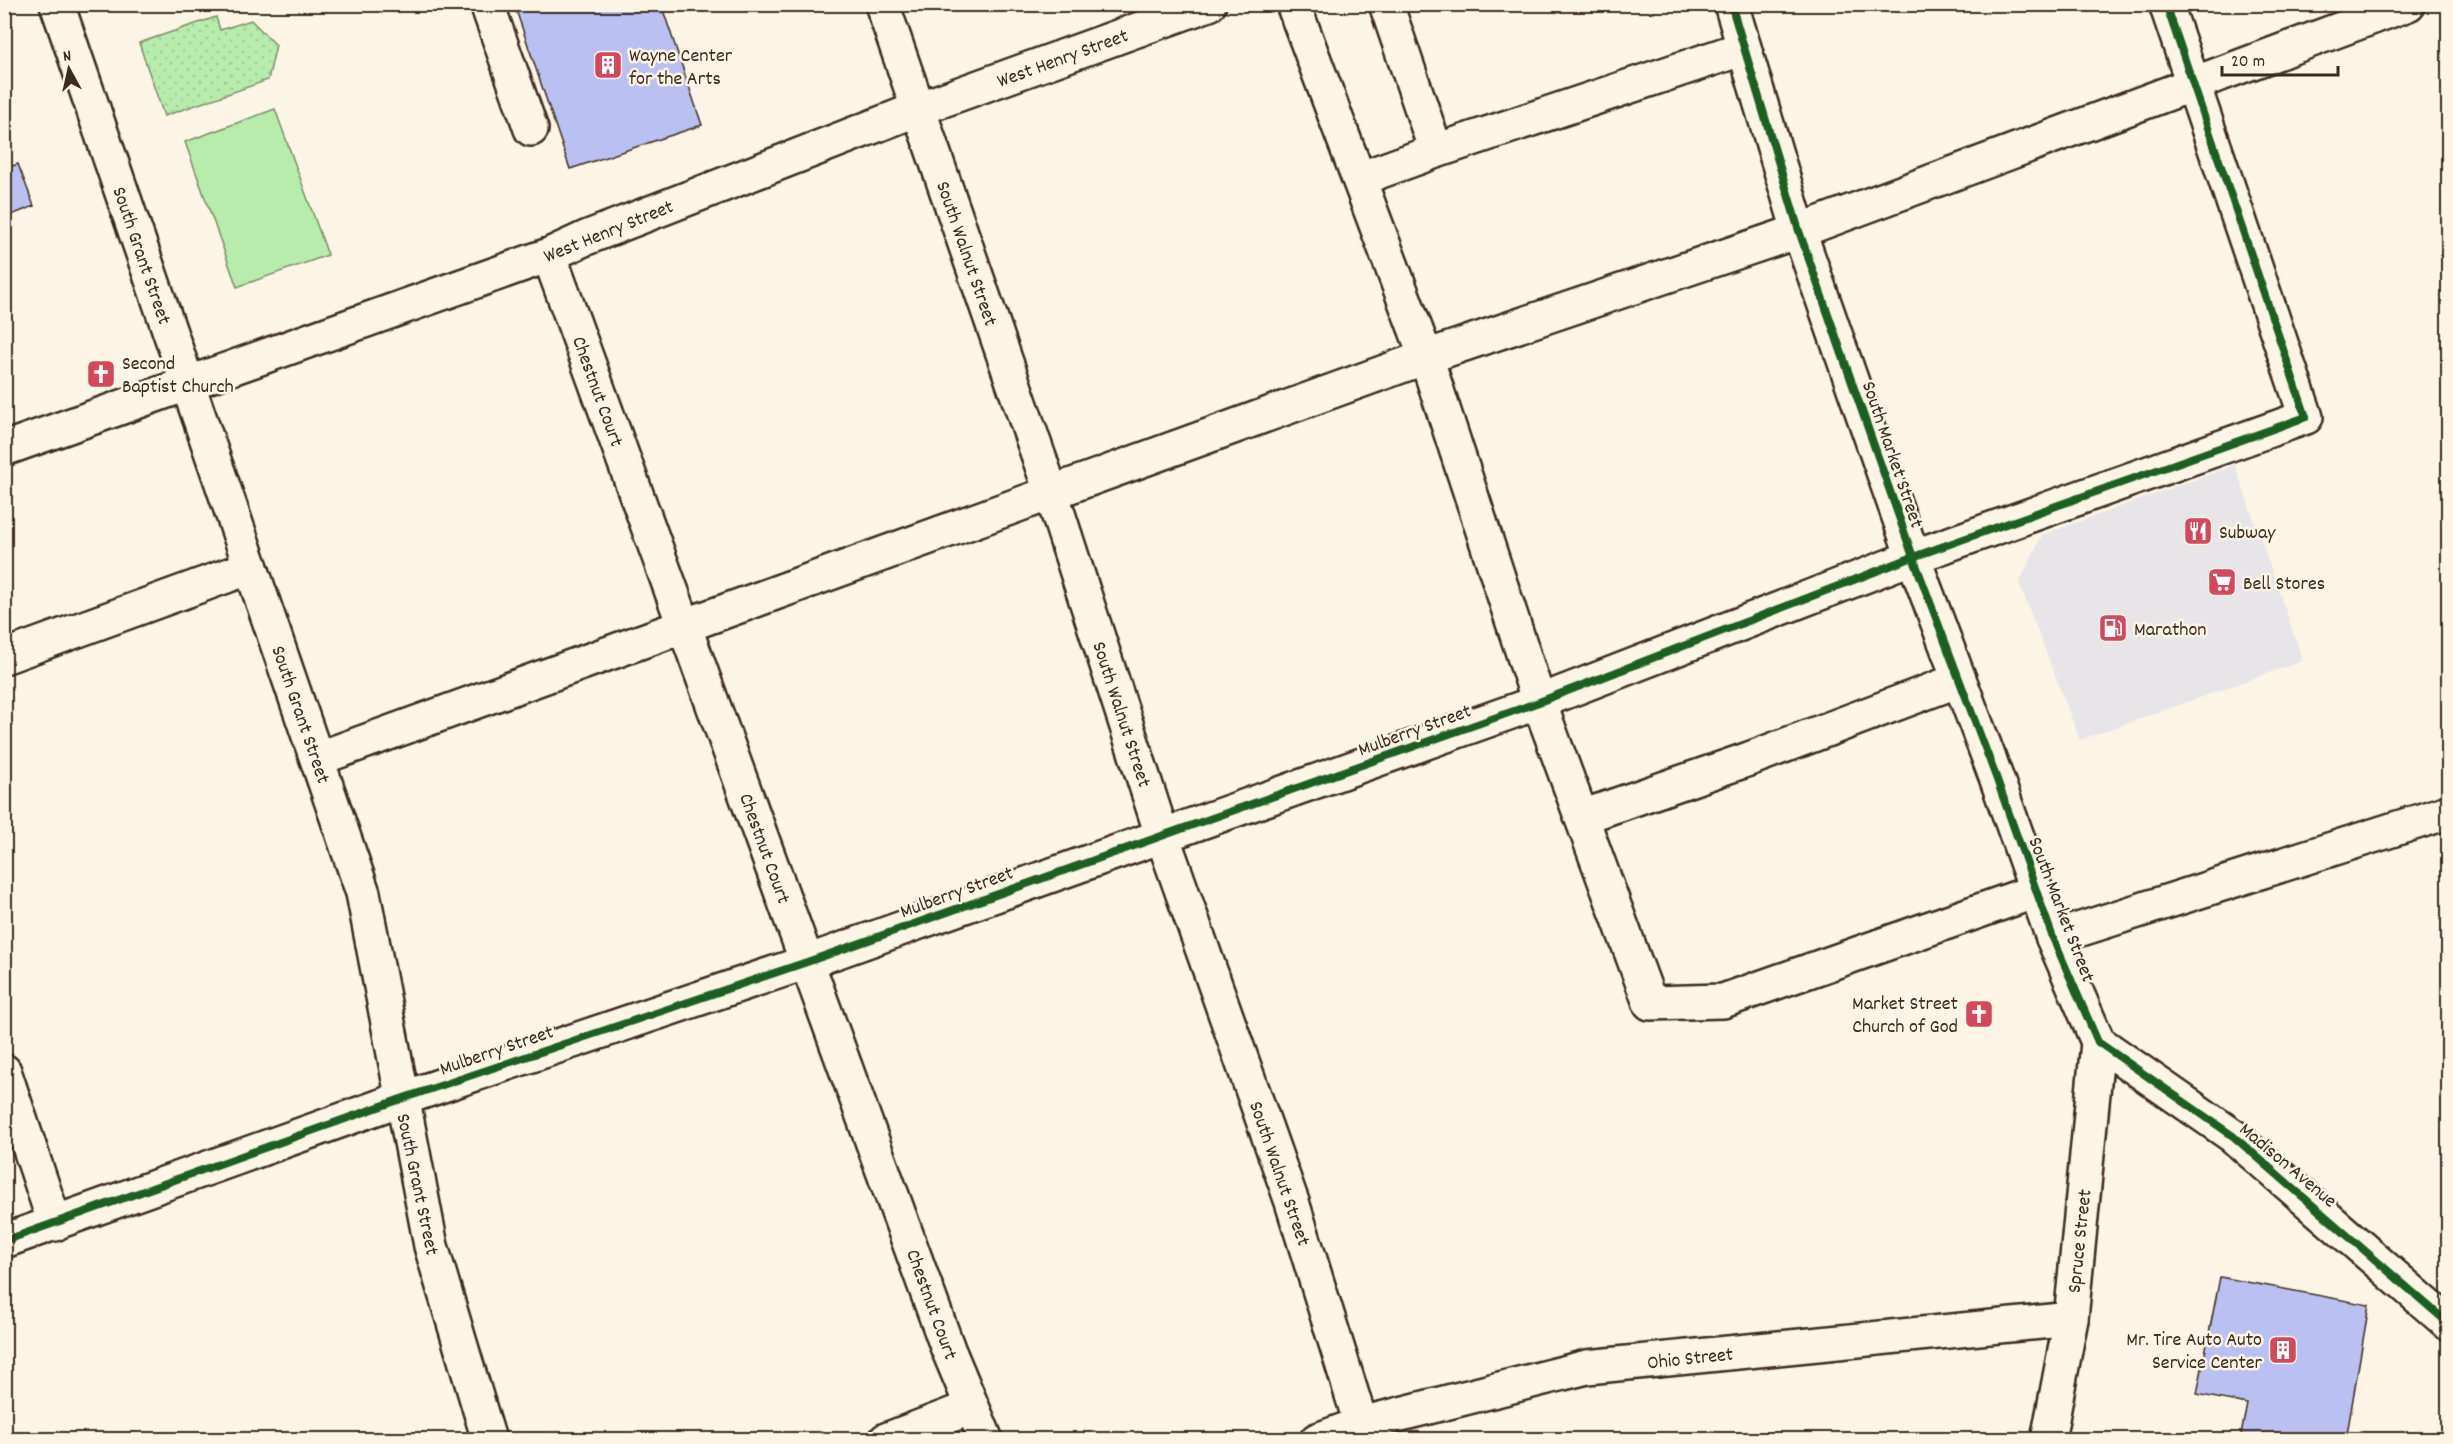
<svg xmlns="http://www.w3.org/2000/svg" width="2453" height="1444" font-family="Dekko,sans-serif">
	<defs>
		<pattern id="park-dots" width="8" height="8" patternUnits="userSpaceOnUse" patternTransform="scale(1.5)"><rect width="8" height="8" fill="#b7ecad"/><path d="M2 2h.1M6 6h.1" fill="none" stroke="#9ecb94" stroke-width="1.8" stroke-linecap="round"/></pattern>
	</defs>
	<rect width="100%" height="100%" fill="#fcf5e5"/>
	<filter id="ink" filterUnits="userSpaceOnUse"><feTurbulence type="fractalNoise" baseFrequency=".0167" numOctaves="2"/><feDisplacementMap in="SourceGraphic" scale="12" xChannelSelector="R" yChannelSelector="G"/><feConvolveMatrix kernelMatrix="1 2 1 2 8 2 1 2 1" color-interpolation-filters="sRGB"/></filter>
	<g filter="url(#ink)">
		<path fill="#e8e5e9" d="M2235,465L2303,661L2080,740L2019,583L2042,535Z"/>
		<path fill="#b7ecad" stroke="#798b66" stroke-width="1.5" d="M275,109L328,255L237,287L185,142Z"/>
		<path fill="url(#park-dots)" stroke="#798b66" stroke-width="1.5" d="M216,17L220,30L251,20L276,45L268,80L164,116L139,43Z"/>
		<path fill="#bbc0f2" stroke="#3b2a1e" stroke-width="1.5" d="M514,4H661L702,125L570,169Z
			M18,164L34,206L4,218V169Z
			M2220,1277L2369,1305L2346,1440H2240L2247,1404L2197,1394Z"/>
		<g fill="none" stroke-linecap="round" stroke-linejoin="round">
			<g stroke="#3b2a1e" stroke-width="38">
				<path id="minor" d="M57,4L363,893L431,1246L489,1440
					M487,4L531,129
					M882,4L1051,492L1162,835L1292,1202L1361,1424
					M1293,4L1426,357L1539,702H1534
					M1436,151L1744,48
					M1359,179L1436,151L1386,4
					M549,255L948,1349L986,1440
					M4,449L549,255L586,238L918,109L1209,4
					M4,657L251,567
					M1539,702L1650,1003L1723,1001L2036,891
					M317,759L1426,357L1799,231L2408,4
					M1582,817L1749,759L1959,680
					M2053,938L2448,812
					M4,1071L55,1224
					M4,1241L401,1099L807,962L1539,702L1913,557L2306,417L2166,4
					M886,1440L972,1407
					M1317,1440L1361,1424L1587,1367L2071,1319"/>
			</g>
			<g stroke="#3b2a1e" stroke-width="38">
				<path id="major" d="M1731,4L1799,231L1913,557L1996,777L2053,938L2098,1042L2071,1319L2048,1440
					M2098,1042L2233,1136L2448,1323"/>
			</g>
			<use href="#minor" stroke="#fcf5e5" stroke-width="33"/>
			<use href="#major" stroke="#fcf5e5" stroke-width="33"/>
			<g stroke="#fcf5e5" stroke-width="11">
				<path id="cycleway" d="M1731,4L1799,231L1913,557L1996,777L2053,938L2098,1042L2233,1136L2448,1323
					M4,1241L401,1099L807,962L1539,702L1913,557L2306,417L2166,4"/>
			</g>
			<use href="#cycleway" stroke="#1b5e20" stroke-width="8"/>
		</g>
	</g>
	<defs>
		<g id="building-square" transform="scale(1.5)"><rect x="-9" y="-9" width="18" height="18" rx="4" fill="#d1495b" stroke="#fcf5e5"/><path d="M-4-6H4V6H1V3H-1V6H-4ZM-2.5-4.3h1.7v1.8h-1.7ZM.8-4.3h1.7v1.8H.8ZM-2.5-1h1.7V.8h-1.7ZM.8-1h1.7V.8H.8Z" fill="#fff"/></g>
		<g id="church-square" transform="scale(1.5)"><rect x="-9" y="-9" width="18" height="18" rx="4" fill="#d1495b" stroke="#fcf5e5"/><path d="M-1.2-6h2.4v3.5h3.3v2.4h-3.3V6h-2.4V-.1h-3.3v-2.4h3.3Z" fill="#fff"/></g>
		<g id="restaurant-square" transform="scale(1.5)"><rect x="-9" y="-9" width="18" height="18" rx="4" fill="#d1495b" stroke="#fcf5e5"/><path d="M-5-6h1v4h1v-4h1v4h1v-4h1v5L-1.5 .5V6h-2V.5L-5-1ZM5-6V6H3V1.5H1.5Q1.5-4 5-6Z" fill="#fff"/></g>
		<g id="supermarket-square" transform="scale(1.5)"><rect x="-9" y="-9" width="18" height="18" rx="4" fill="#d1495b" stroke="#fcf5e5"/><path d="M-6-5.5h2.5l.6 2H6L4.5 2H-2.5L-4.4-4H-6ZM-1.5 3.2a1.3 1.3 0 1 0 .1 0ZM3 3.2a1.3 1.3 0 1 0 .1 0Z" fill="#fff"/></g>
		<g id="fuel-square" transform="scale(1.5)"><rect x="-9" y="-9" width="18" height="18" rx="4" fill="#d1495b" stroke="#fcf5e5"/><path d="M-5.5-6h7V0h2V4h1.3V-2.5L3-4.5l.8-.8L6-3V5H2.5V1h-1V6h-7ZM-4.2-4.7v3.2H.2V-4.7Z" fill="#fff"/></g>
	</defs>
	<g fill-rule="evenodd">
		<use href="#building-square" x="608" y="65"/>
		<use href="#church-square" x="101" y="374"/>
		<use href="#restaurant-square" x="2198" y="531"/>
		<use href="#supermarket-square" x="2222" y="582"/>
		<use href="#fuel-square" x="2113" y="628"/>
		<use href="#church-square" x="1979" y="1014"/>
		<use href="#building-square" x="2283" y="1350"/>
	</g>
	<g text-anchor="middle" stroke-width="5" stroke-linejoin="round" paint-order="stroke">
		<g font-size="20" fill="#3b2a1e" stroke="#fcf5e5" text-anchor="start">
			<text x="629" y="61">Wayne Center<tspan x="629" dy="23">for the Arts</tspan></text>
			<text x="122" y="369">Second<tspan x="122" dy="23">Baptist Church</tspan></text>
			<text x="2219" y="538">Subway</text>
			<text x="2243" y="589">Bell Stores</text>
			<text x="2134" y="635">Marathon</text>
			<text x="1958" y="1009" text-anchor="end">Market Street<tspan x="1958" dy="23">Church of God</tspan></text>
			<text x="2262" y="1345" text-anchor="end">Mr. Tire Auto Auto<tspan x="2262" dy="23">Service Center</tspan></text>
		</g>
		<g font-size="20" fill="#3b2a1e" stroke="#fcf5e5">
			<text transform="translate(1062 57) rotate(-20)" y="7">West Henry Street</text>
			<text transform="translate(608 230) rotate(-22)" y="7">West Henry Street</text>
			<text transform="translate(968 253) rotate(71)" y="7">South Walnut Street</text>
			<text transform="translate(143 255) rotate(71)" y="7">South Grant Street</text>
			<text transform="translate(599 391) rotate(70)" y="7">Chestnut Court</text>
			<text transform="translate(1894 454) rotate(71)" y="7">South Market Street</text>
			<text transform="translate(302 714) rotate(71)" y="7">South Grant Street</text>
			<text transform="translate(1123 714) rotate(72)" y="7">South Walnut Street</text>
			<text transform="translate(1414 729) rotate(-20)" y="7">Mulberry Street</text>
			<text transform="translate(766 848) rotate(70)" y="7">Chestnut Court</text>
			<text transform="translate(956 891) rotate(-20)" y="7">Mulberry Street</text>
			<text transform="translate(2063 909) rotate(69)" y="7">South Market Street</text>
			<text transform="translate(496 1049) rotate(-19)" y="7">Mulberry Street</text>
			<text transform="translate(2289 1164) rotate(40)" y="7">Madison Avenue</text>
			<text transform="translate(1281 1173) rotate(71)" y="7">South Walnut Street</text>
			<text transform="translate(419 1184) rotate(78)" y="7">South Grant Street</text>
			<text transform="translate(2078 1241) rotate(-84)" y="7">Spruce Street</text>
			<text transform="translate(933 1304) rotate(70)" y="7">Chestnut Court</text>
			<text transform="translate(1690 1357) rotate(-6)" y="7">Ohio Street</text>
		</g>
	</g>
	<rect width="2453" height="1444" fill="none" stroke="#fcf5e5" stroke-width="24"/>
	<rect x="12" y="12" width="2429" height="1420" fill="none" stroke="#3b2a1e" stroke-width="2" filter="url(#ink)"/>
	<g transform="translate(69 69) rotate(352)" stroke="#fcf5e5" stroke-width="4.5" paint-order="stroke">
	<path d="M0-4.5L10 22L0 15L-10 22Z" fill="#3b2a1e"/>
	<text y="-9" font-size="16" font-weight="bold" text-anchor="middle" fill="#3b2a1e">N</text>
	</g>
	<path d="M2222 66v9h116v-9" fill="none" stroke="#3b2a1e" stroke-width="3"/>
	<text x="2231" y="66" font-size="18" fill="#3b2a1e" stroke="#fcf5e5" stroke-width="4.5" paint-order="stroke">20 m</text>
</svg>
